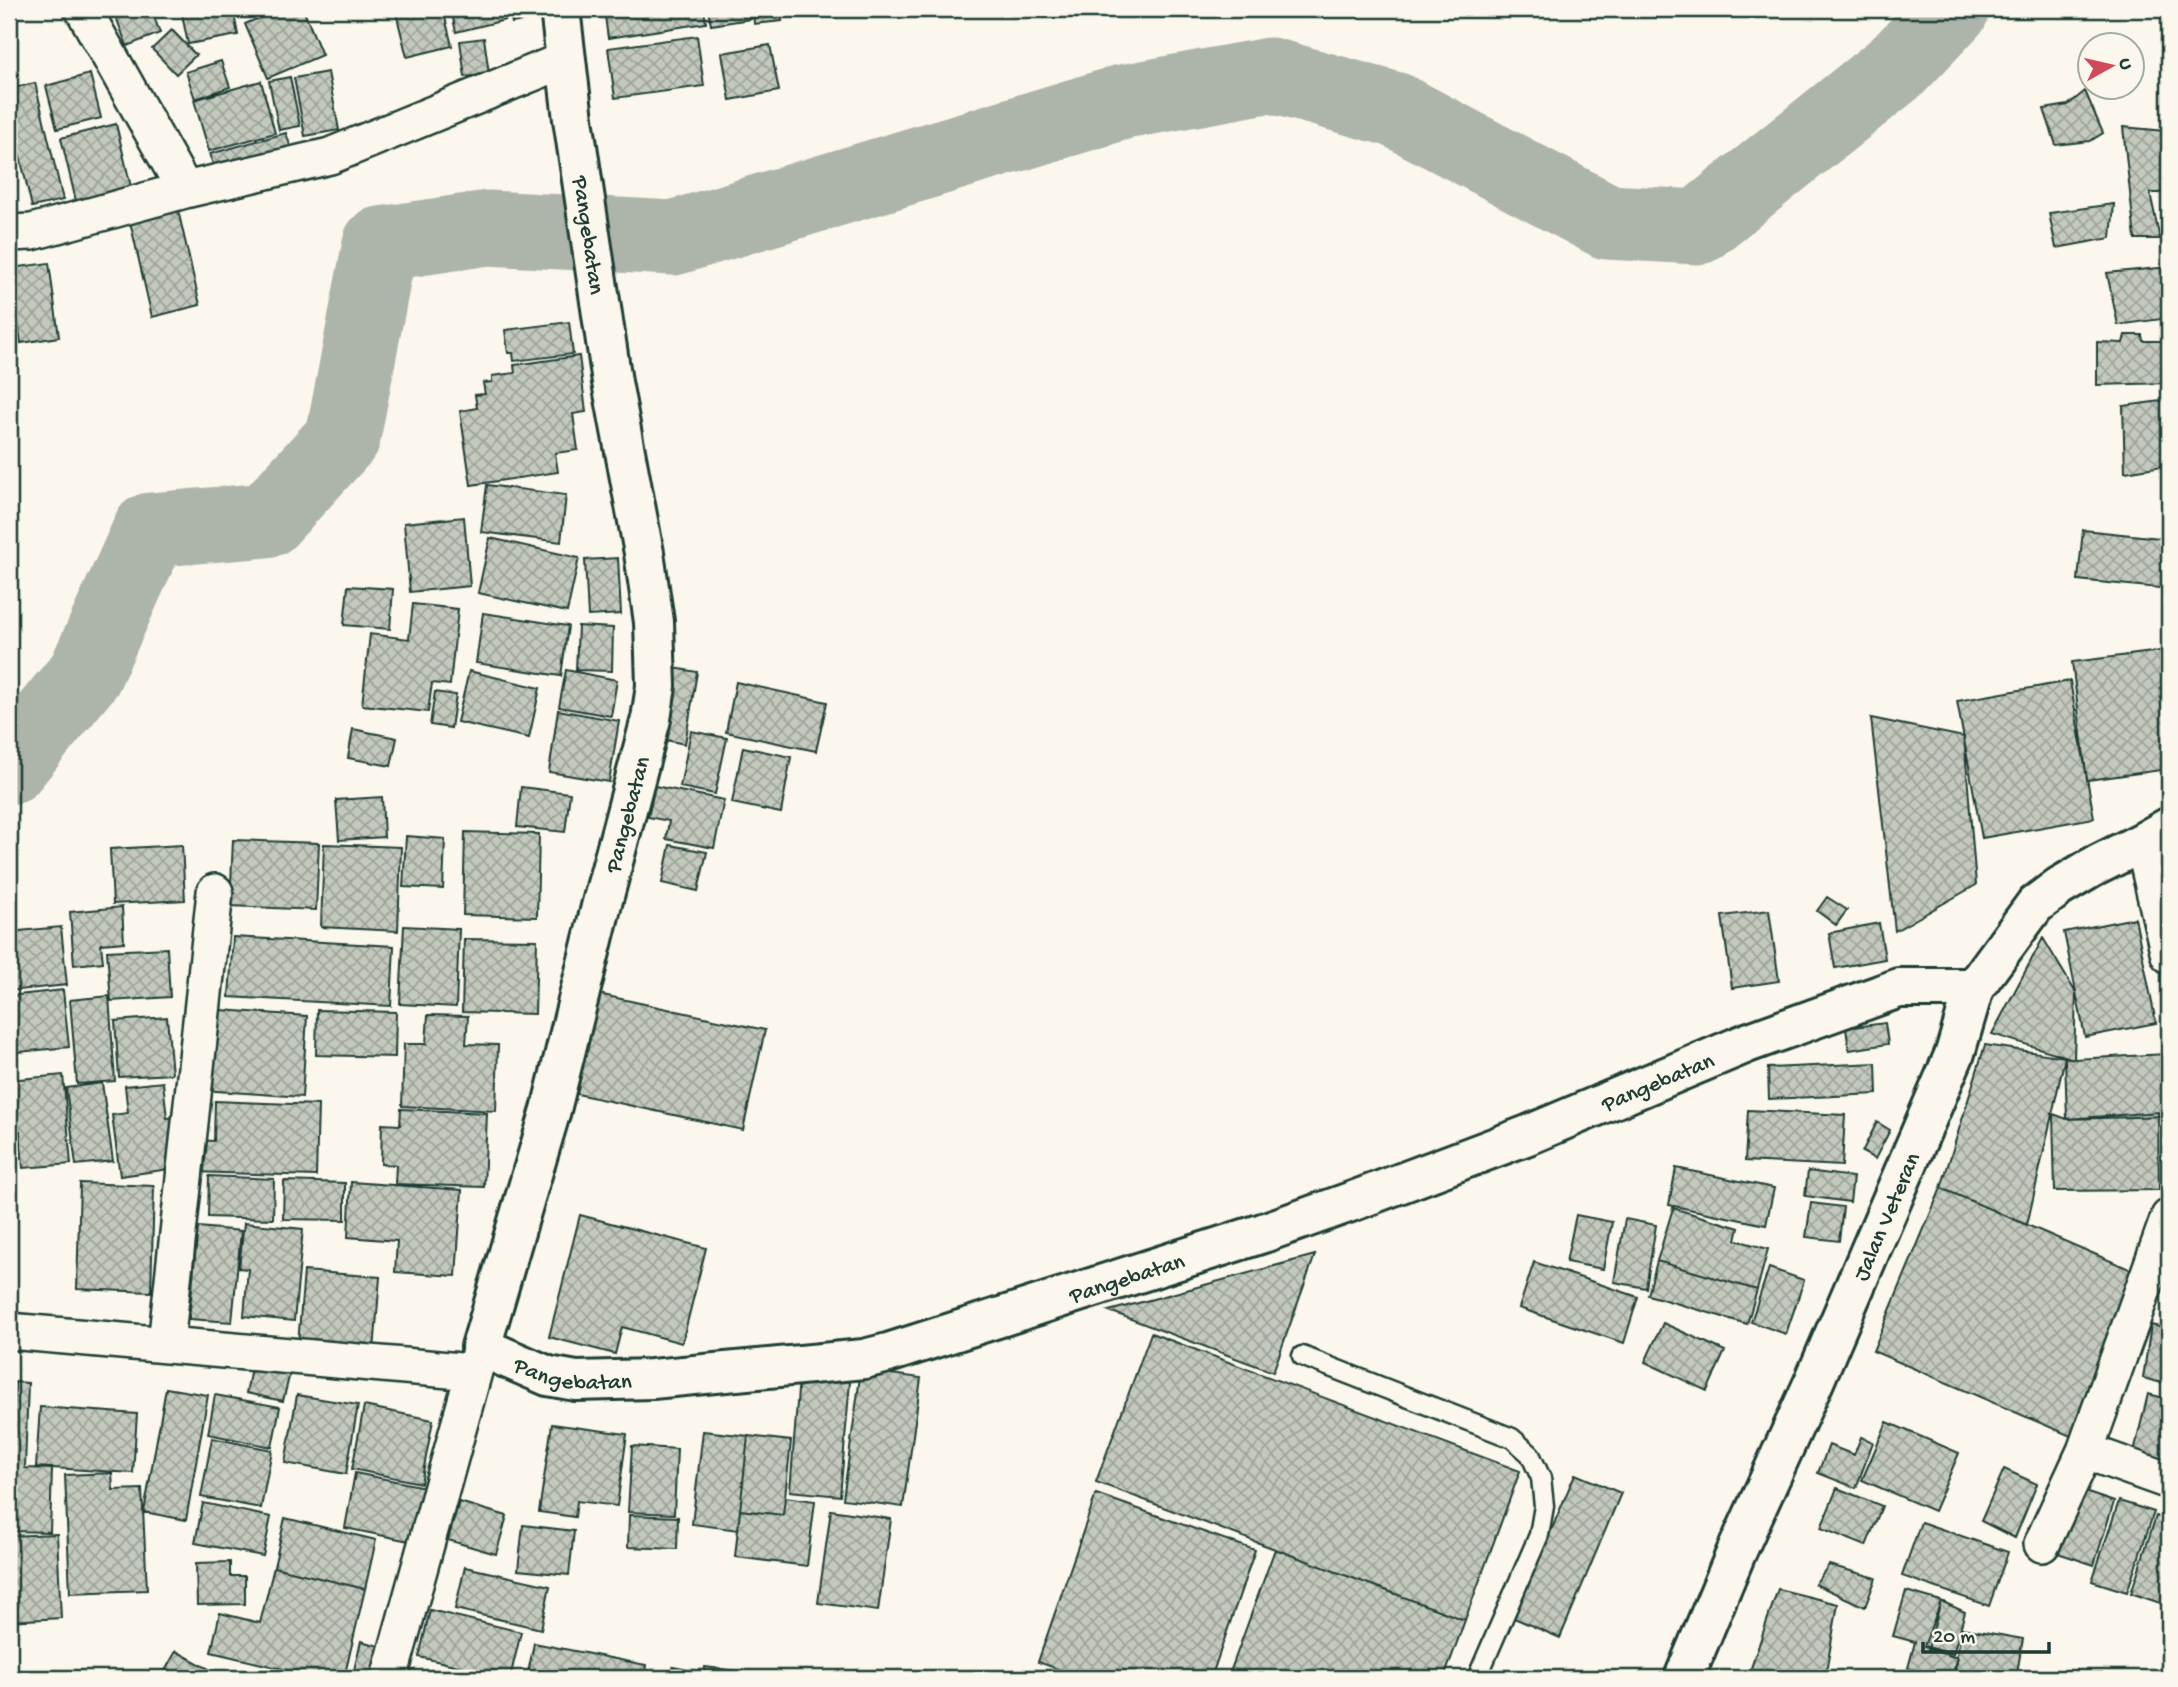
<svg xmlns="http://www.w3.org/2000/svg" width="2178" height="1687" font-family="'Gochi Hand',sans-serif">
	<defs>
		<pattern id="building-cross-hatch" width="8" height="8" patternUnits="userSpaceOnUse" patternTransform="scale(1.75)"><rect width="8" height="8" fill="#c4c9be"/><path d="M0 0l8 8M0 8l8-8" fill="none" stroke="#9fa49b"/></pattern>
	</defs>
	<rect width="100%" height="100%" fill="#fbf7ec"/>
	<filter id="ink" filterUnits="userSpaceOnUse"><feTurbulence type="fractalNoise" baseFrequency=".0143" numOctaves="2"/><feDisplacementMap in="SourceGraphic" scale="14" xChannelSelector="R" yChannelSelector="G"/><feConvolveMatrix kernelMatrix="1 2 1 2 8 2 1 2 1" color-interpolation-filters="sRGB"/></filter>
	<g filter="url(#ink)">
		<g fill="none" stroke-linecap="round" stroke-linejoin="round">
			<path stroke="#adb4aa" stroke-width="75" d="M9,767L85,674L150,530L267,520L343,437L380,244L488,228L673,238L1123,102L1270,75L1396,110L1608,222L1698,227L1898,66L1952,9"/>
		</g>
		<path fill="url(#building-cross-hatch)" stroke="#1f3d34" stroke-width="2" d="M113,9H151L160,33L127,46Z
			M181,9H233L238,35L188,44Z
			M280,9H303L322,55L268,78L245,24Z
			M395,9H443L452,46L407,57Z
			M451,9H502L505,20L456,32Z
			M509,9H530L532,19L512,23Z
			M604,9H704L706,23L608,38Z
			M708,9H750L751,19L711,25Z
			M753,9H781L782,21L754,24Z
			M804,9H882L804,12Z
			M172,30L196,55L176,74L152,49Z
			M697,36L704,86L615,98L608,48Z
			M484,38L489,74L465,77L460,41Z
			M770,45L779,91L730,100L722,53Z
			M221,61L230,87L195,99L186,72Z
			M328,72L339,130L305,136L294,78Z
			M90,74L101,118L57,129L46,86Z
			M290,77L300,126L279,130L269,81Z
			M261,81L275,133L209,151L194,100Z
			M35,83L63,200L32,207L9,110V89Z
			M2085,91L2103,133L2090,141L2056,145L2044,109L2068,105Z
			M116,124L131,187L76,201L61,138Z
			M2123,127L2165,131L2169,193H2150L2160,239H2135Z
			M286,133L293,154L216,176L210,154Z
			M2114,204L2111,238L2056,248L2049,213Z
			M177,206L200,305L152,317L129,217Z
			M49,263L59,337L21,343L10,268Z
			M2169,267V318L2118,325L2107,273Z
			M569,322L573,354L514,361L513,353H508L505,330Z
			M2125,335H2142L2143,341H2169V383L2097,385V342L2123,343Z
			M579,356L586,412L573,414L578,450L555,453L558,472L471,485L460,411L477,408L475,395L485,394L483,383L492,382V376L515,373L514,365Z
			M2169,400V465L2125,472L2123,406Z
			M487,485L566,495L561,542L481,532Z
			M464,517L470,586L410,592L404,523Z
			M2083,530L2169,539V589L2078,580Z
			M490,538L579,558L567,612L478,593Z
			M618,558L621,614L588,616L585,560Z
			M348,586L393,589L390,629L344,625Z
			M413,604L458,609L450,685L432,683L428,712L362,705L370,634L409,639Z
			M483,613L568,626L561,676L476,663Z
			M578,626L613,628L612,671L576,670Z
			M2169,650V769L2087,780L2072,662Z
			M668,667L697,672L685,744L656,738Z
			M566,670L617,680L611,716L559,707Z
			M469,671L540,688L529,738L457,722Z
			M2070,681L2094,818L1982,838L1957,701Z
			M736,682L827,702L816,751L726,732Z
			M435,692L456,695L451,728L430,725Z
			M558,710L619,721L609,782L549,772Z
			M1871,718L1964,737L1976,885L1895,931Z
			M353,729L397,738L391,766L348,758Z
			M691,731L727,738L715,794L680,787Z
			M743,747L791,757L781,813L732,803Z
			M655,786L724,800L714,848L666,839L669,821L648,817Z
			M521,787L570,793L565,832L517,827Z
			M382,797L384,837L339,840L336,800Z
			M465,832L539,834L537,917L463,915Z
			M406,836L445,839L443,889L403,887Z
			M233,840L319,843L316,910L230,906Z
			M324,844L401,847L398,931L321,927Z
			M182,845L185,900L113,904L110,849Z
			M670,845L707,852L698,891L662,883Z
			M1827,897L1847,910L1836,925L1817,911Z
			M122,907L124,942L101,944L103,962L74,965L70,912Z
			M1769,910L1779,981L1732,988L1722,916Z
			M2135,918L2156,1023L2085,1037L2064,932Z
			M1879,923L1885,959L1835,968L1829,933Z
			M404,926L459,929L456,1007L400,1004Z
			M61,927L67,985L9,991V932Z
			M233,937L394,946L391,1006L229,997Z
			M2043,938L2076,993L2074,1059L1992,1034Z
			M464,939L537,940L535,1014L462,1012Z
			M167,948L170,997L111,1001L107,951Z
			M63,990L69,1047L9,1053V996Z
			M598,994L765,1030L743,1130L577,1094Z
			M109,996L115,1081L77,1084L70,1000Z
			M207,1009L307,1016L302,1097L202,1090Z
			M317,1010L396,1012L395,1057L316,1055Z
			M428,1015L468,1016L466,1044L498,1045L496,1111L402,1106L404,1044H426Z
			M167,1017L172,1074L119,1077L115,1021Z
			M1885,1023L1888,1044L1849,1050L1846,1028Z
			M1985,1045L2065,1057L2027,1225L1941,1188Z
			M2166,1054L2168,1116L2067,1119L2065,1057L2074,1059Z
			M1876,1063L1877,1094L1769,1099L1768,1068Z
			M63,1075L71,1164L23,1168L20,1131L9,1132V1080Z
			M163,1082L167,1118L177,1117L184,1167L120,1176L112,1115L128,1113L125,1086Z
			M102,1083L113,1161L76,1165L66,1088Z
			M215,1101L318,1105L316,1176L193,1172L194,1140L214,1141Z
			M401,1109L487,1113L484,1187L395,1184L396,1165L381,1164L382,1124L400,1125Z
			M1748,1110L1845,1115L1842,1166L1745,1161Z
			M2158,1112L2159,1190L2055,1191L2053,1114L2067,1119Z
			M1877,1122L1890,1130L1875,1159L1862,1152Z
			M1676,1168L1774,1188L1766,1225L1669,1205Z
			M1808,1171L1853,1177L1850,1202L1805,1196Z
			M209,1176L274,1179L273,1219L208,1217Z
			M284,1181L345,1183V1220L283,1219Z
			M351,1182L462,1190L456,1276L395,1272L397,1241L348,1237Z
			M80,1183L154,1186L151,1292L77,1289Z
			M1941,1188L2141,1274L2073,1437L1873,1351Z
			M1811,1203L1843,1207L1839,1241L1806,1237Z
			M1673,1208L1739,1228L1736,1240L1768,1249L1757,1290L1657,1261Z
			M580,1215L706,1248L682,1343L622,1327L615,1354L549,1337Z
			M1576,1215L1612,1222L1603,1269L1566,1262Z
			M1625,1219L1656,1225L1646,1288L1614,1282Z
			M244,1223L303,1229L294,1321L244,1316L248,1269L239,1268Z
			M198,1227L241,1231L232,1322L189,1319Z
			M1315,1255L1273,1372L1109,1311Z
			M1657,1261L1757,1290L1747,1324L1648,1295Z
			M1534,1262L1638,1297L1624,1343L1519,1308Z
			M1769,1268L1804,1280L1786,1334L1751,1322Z
			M304,1271L380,1277L374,1351L298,1344Z
			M1663,1323L1725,1351L1707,1391L1645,1362Z
			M2151,1325L2169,1329V1385L2143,1378Z
			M1151,1333L1520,1471L1465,1620L1096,1482Z
			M252,1364L290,1373L283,1401L246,1393Z
			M861,1370L921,1378L903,1507L843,1499Z
			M799,1378L850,1382L840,1496L790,1491Z
			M15,1382L28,1383L25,1468L52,1469L50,1532L11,1531Z
			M166,1388L208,1395L186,1520L144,1512Z
			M2148,1394L2169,1399V1469L2132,1460Z
			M215,1395L280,1407L272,1447L208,1434Z
			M297,1395L358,1405L346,1474L285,1463Z
			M364,1406L433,1420L421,1483L352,1469Z
			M40,1407L137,1414L133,1473L36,1467Z
			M1887,1422L1959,1453L1934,1511L1862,1480Z
			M552,1424L627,1434L617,1506L577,1501L575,1517L539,1512Z
			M703,1431L748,1436L738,1530L692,1524Z
			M748,1436L791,1441L783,1515L740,1510Z
			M9,1437L12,1530L9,1531Z
			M1861,1437L1873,1442L1856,1488L1818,1473L1829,1445L1854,1455Z
			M212,1438L272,1450L261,1508L201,1497Z
			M632,1446L677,1449L674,1514L628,1512Z
			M2004,1469L2037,1484L2015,1538L1981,1521Z
			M112,1473L113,1490L142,1489L147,1590L70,1593L65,1475Z
			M355,1473L430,1488L419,1543L345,1528Z
			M1575,1474L1621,1493L1560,1638L1514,1618Z
			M2070,1487L2114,1502L2094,1565L2049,1550Z
			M1837,1488L1882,1506L1866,1546L1821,1528Z
			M1096,1494L1255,1550L1211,1678H1083L1038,1662Z
			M785,1497L815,1501L807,1566L735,1557L740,1510L783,1515Z
			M2119,1501L2154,1512L2127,1592L2092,1581Z
			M459,1502L507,1516L496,1554L448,1540Z
			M203,1503L271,1517L263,1556L195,1543Z
			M831,1510L891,1519L878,1611L818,1603Z
			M629,1515L678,1517L677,1549L628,1547Z
			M2156,1516L2169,1520V1596L2166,1605L2131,1593Z
			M285,1518L376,1540L365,1589L274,1567Z
			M1921,1522L2008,1552L1989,1606L1902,1576Z
			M523,1525L574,1531L569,1575L518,1570Z
			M57,1534L61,1618L9,1621V1536Z
			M1275,1549L1465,1620L1444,1678H1228Z
			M230,1562V1576H245V1604L197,1605L196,1563Z
			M1829,1565L1876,1578L1865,1607L1815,1584Z
			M274,1567L365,1589L344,1678H321L211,1652L220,1613L260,1623Z
			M465,1567L550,1586L541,1629L455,1609Z
			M1778,1589L1838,1604L1825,1678H1770L1750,1671Z
			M1906,1591L1941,1601L1928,1649L1958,1658L1953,1678H1944L1908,1668L1915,1642L1893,1636Z
			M1941,1601L1965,1612L1953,1654L1924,1646Z
			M430,1610L521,1632L510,1678L419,1657Z
			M1962,1628L2023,1639L2016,1678H1973L1953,1675Z
			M361,1641L386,1648L378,1678L353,1674Z
			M534,1643L646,1665L644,1678H527Z
			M176,1651L225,1678H161Z
			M673,1667L694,1671L693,1678H671Z
			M705,1667L775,1676V1678H703Z"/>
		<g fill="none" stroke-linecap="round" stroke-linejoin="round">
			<g stroke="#1f3d34" stroke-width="23">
				<path id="service" d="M1302,1356L1512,1438L1530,1454L1541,1478L1544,1506L1539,1535L1477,1678"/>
			</g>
			<g stroke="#1f3d34" stroke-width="40">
				<path id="minor" d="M83,9L185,190
					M9,233L32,232L185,190L330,156L567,59
					M2143,842L2169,955
					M9,1331L472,1372
					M166,1344L215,892
					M2085,1451L2169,1481
					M2042,1544L2085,1451L2169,1217
					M389,1678L480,1350"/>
			</g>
			<g stroke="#1f3d34" stroke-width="44">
				<g id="tertiary">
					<path id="s1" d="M560,9L573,119L612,382L644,553L654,622L656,686L651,719L601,907L551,1110L481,1347L548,1376L576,1381L652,1379L864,1359L888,1353L1263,1233L1356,1200L1528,1135L1747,1043L1899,988H1974"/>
				</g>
			</g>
			<g stroke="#1f3d34" stroke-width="44">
				<g id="trunk">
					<path id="s2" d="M1684,1678L1736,1553L1813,1384L1955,1053L1974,988L2035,905L2059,887L2091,868L2143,842L2169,827"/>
				</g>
			</g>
			<use href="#service" stroke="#fbf7ec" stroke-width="18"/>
			<use href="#minor" stroke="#fbf7ec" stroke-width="35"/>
			<use href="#tertiary" stroke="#fbf7ec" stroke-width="38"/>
			<use href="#trunk" stroke="#fbf7ec" stroke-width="38"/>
		</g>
	</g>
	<g text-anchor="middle" stroke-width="5" stroke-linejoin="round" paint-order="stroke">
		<g font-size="23" fill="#1f3d34" stroke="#fbf7ec">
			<text dy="8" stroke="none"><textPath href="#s1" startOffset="228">Pangebatan</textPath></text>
			<text transform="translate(626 814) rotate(-75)" y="8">Pangebatan</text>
			<text dy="8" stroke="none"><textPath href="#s1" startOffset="2600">Pangebatan</textPath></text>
			<text dy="8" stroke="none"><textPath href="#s2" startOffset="504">Jalan Veteran</textPath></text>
			<text dy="8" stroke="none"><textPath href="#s1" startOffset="2034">Pangebatan</textPath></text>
			<text dy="8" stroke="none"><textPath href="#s1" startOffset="1466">Pangebatan</textPath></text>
		</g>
	</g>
	<rect width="2178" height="1687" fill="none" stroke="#fbf7ec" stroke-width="35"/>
	<rect x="18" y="18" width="2143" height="1652" fill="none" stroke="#1f3d34" stroke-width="2.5" filter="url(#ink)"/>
	<g transform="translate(2111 66) rotate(82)"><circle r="33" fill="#fbf7ec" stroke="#a3ada2" stroke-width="2"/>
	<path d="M0-5L12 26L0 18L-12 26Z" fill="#d1495b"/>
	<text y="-10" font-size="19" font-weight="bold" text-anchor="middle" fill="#1f3d34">U</text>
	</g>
	<path d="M1923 1642v10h126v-10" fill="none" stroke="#1f3d34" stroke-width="3.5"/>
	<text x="1933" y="1642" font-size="21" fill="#1f3d34" stroke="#fbf7ec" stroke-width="5" paint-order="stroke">20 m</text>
</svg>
